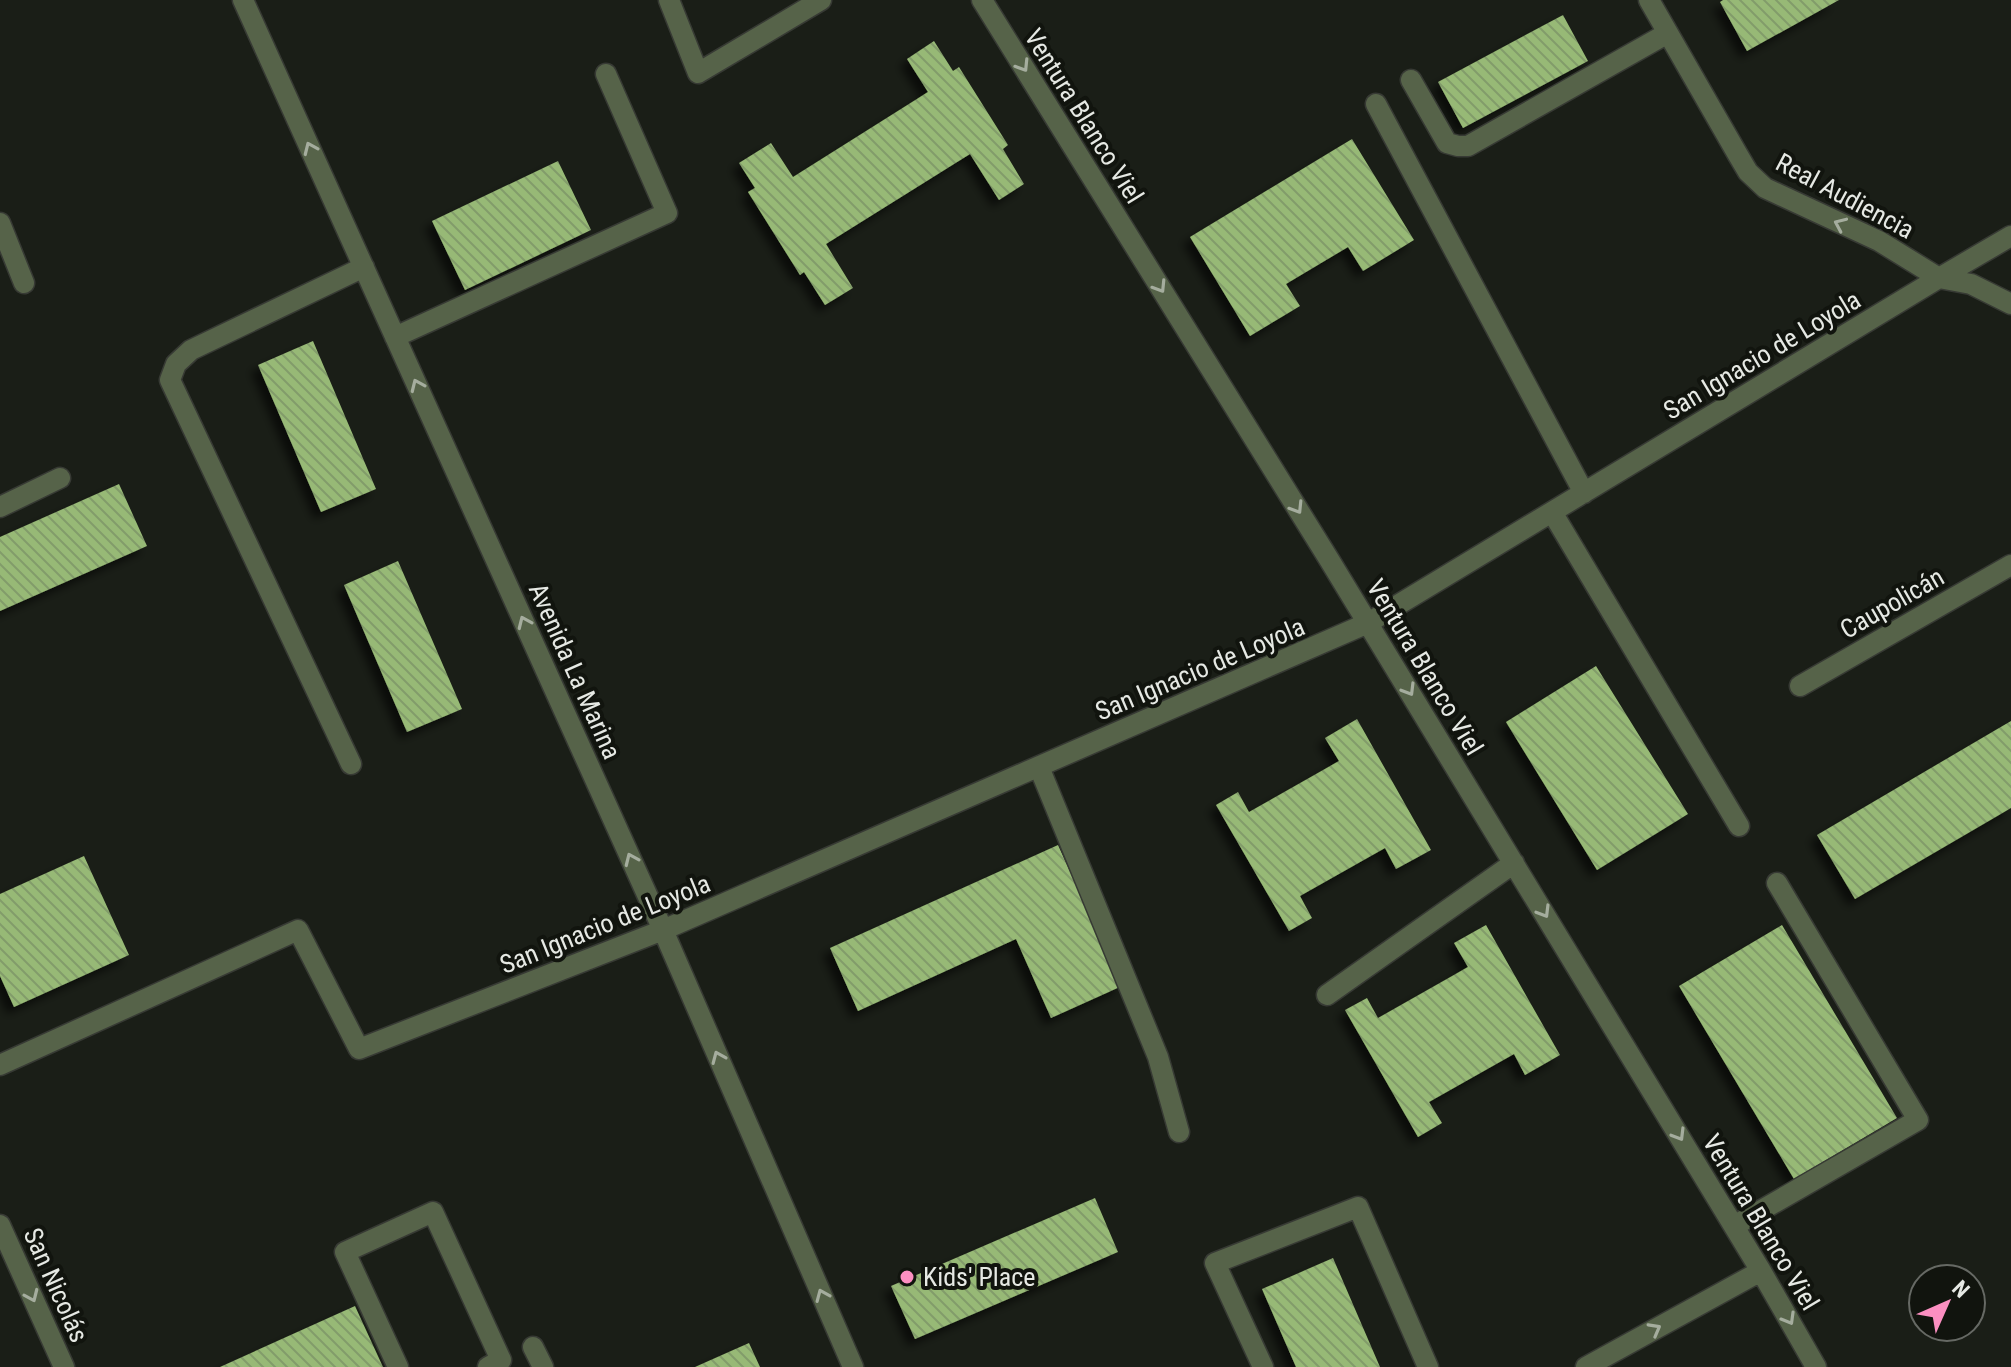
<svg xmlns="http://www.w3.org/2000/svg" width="2011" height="1367" font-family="'Roboto Condensed',sans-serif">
	<defs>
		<pattern id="building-back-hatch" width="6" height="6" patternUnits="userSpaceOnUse" patternTransform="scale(2)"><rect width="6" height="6" fill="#97b976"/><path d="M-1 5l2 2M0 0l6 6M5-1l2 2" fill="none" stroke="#829c6a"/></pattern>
		<filter id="shadow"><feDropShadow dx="-7" dy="7" stdDeviation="4" flood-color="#0009"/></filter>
	</defs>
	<rect width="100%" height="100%" fill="#1a1e17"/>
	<path fill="url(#building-back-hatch)" filter="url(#shadow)" d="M1723,0H1839L1747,51L1720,2Z
		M1563,15L1588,61L1463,128L1438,82Z
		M934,41L953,71L959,67L1008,145L1003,149L1024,184L999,200L970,154L826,244L853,288L825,305L804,272L800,275L748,192L755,188L739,163L771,143L793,177L928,92L907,59Z
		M1352,139L1414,240L1363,271L1348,247L1286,284L1300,306L1250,336L1190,237Z
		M558,161L591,230L465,290L432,221Z
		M313,341L376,489L321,512L258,365Z
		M119,484L147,546L0,611V537Z
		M398,561L462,709L407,732L344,585Z
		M1596,666L1688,814L1597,870L1506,722Z
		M1357,719L1431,850L1396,869L1385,848L1300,896L1312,918L1289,931L1216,805L1238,792L1249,812L1339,761L1325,738Z
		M2011,721V808L1855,899L1817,835Z
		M1058,845L1122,986L1051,1018L1016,939L858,1011L830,948Z
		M84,856L129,955L14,1007L0,976V894Z
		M1486,925L1560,1055L1525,1075L1514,1054L1429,1102L1442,1123L1418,1137L1345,1010L1367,998L1378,1018L1468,967L1454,943Z
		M1782,925L1897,1118L1794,1179L1679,986Z
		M1095,1198L1118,1252L915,1339L891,1286Z
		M1333,1258L1380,1367H1296L1262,1289Z
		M355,1306L383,1367H220Z
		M749,1343L760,1367H695Z"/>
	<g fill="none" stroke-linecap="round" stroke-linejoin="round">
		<g stroke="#373a34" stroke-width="23">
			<path id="minor" d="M243,0L663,930L853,1367
				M669,0L698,73L821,0
				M982,0L1330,561L1761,1271L1816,1367
				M1649,0L1738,155L1748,172L1765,188L1879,241L1939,278L1971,284L2011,304
				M1411,80L1447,143L1458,146H1468L1668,33
				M1376,104L1584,493
				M0,223L24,283
				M395,337L667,213L606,74
				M0,507L60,478
				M1552,512L1739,826
				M1800,686L2011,565
				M351,764L170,380L176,364L191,350L364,267
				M1039,767L1158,1057L1179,1132
				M1327,995L1514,863
				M0,1065L298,930L359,1049L663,930L1368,623L1939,278L2011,236
				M0,1225L64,1367
				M1734,1226L1918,1120L1777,883
				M533,1347L543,1367
				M398,1367L345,1252L433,1212L501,1360L488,1367
				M1263,1367L1215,1263L1358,1207L1428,1367
				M1586,1367L1761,1271"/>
		</g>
		<use href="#minor" stroke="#566349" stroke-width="20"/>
	</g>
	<defs><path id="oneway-chevron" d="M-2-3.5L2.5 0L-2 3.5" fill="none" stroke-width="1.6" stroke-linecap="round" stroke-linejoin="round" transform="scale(2)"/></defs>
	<g stroke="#a5ad9e">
		<use href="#oneway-chevron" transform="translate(1023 66) rotate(58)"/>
		<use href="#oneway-chevron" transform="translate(310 148) rotate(-114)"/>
		<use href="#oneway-chevron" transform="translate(1840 224) rotate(-156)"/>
		<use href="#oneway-chevron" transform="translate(1160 287) rotate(58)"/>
		<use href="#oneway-chevron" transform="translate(417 385) rotate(-114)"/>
		<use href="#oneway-chevron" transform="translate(1297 508) rotate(58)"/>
		<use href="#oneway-chevron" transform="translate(524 622) rotate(-114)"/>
		<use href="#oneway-chevron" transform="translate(1409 690) rotate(59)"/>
		<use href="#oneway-chevron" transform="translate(631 859) rotate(-114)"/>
		<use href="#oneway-chevron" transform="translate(1544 912) rotate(59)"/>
		<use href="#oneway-chevron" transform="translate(718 1057) rotate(-113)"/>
		<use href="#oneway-chevron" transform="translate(1679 1135) rotate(59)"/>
		<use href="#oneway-chevron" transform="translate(822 1295) rotate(-113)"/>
		<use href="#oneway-chevron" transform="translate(32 1296) rotate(66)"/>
		<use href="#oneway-chevron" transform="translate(1789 1319) rotate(60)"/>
		<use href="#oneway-chevron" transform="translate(1655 1329) rotate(-29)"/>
	</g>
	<circle fill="#fc8fc1" stroke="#11140e" stroke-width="3" cx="907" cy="1277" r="8"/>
	<g text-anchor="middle" stroke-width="8" stroke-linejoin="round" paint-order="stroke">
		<g font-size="26" fill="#e6e9e4" stroke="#11140e">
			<text transform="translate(1084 116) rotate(58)" y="9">Ventura Blanco Viel</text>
			<text transform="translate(1845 196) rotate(28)" y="9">Real Audiencia</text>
			<text transform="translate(1762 355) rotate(-31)" y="9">San Ignacio de Loyola</text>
			<text transform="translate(1892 603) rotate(-30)" y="9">Caupolicán</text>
			<text transform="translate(1425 667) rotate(59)" y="9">Ventura Blanco Viel</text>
			<text transform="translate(1200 669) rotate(-23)" y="9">San Ignacio de Loyola</text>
			<text transform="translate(575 671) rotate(66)" y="9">Avenida La Marina</text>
			<text transform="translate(605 924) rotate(-22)" y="9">San Ignacio de Loyola</text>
			<text transform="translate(1761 1222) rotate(59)" y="9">Ventura Blanco Viel</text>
			<text transform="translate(56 1285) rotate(66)" y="9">San Nicolás</text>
		</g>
		<g font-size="26" fill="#e6e9e4" stroke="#11140e" text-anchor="start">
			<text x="923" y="1286">Kids' Place</text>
		</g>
	</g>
	<g transform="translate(1947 1303) rotate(45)"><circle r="38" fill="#11140e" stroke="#666964" stroke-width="2"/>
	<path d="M0-6L14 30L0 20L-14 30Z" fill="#fc8fc1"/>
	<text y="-12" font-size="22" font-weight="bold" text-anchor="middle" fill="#e6e9e4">N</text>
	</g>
</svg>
